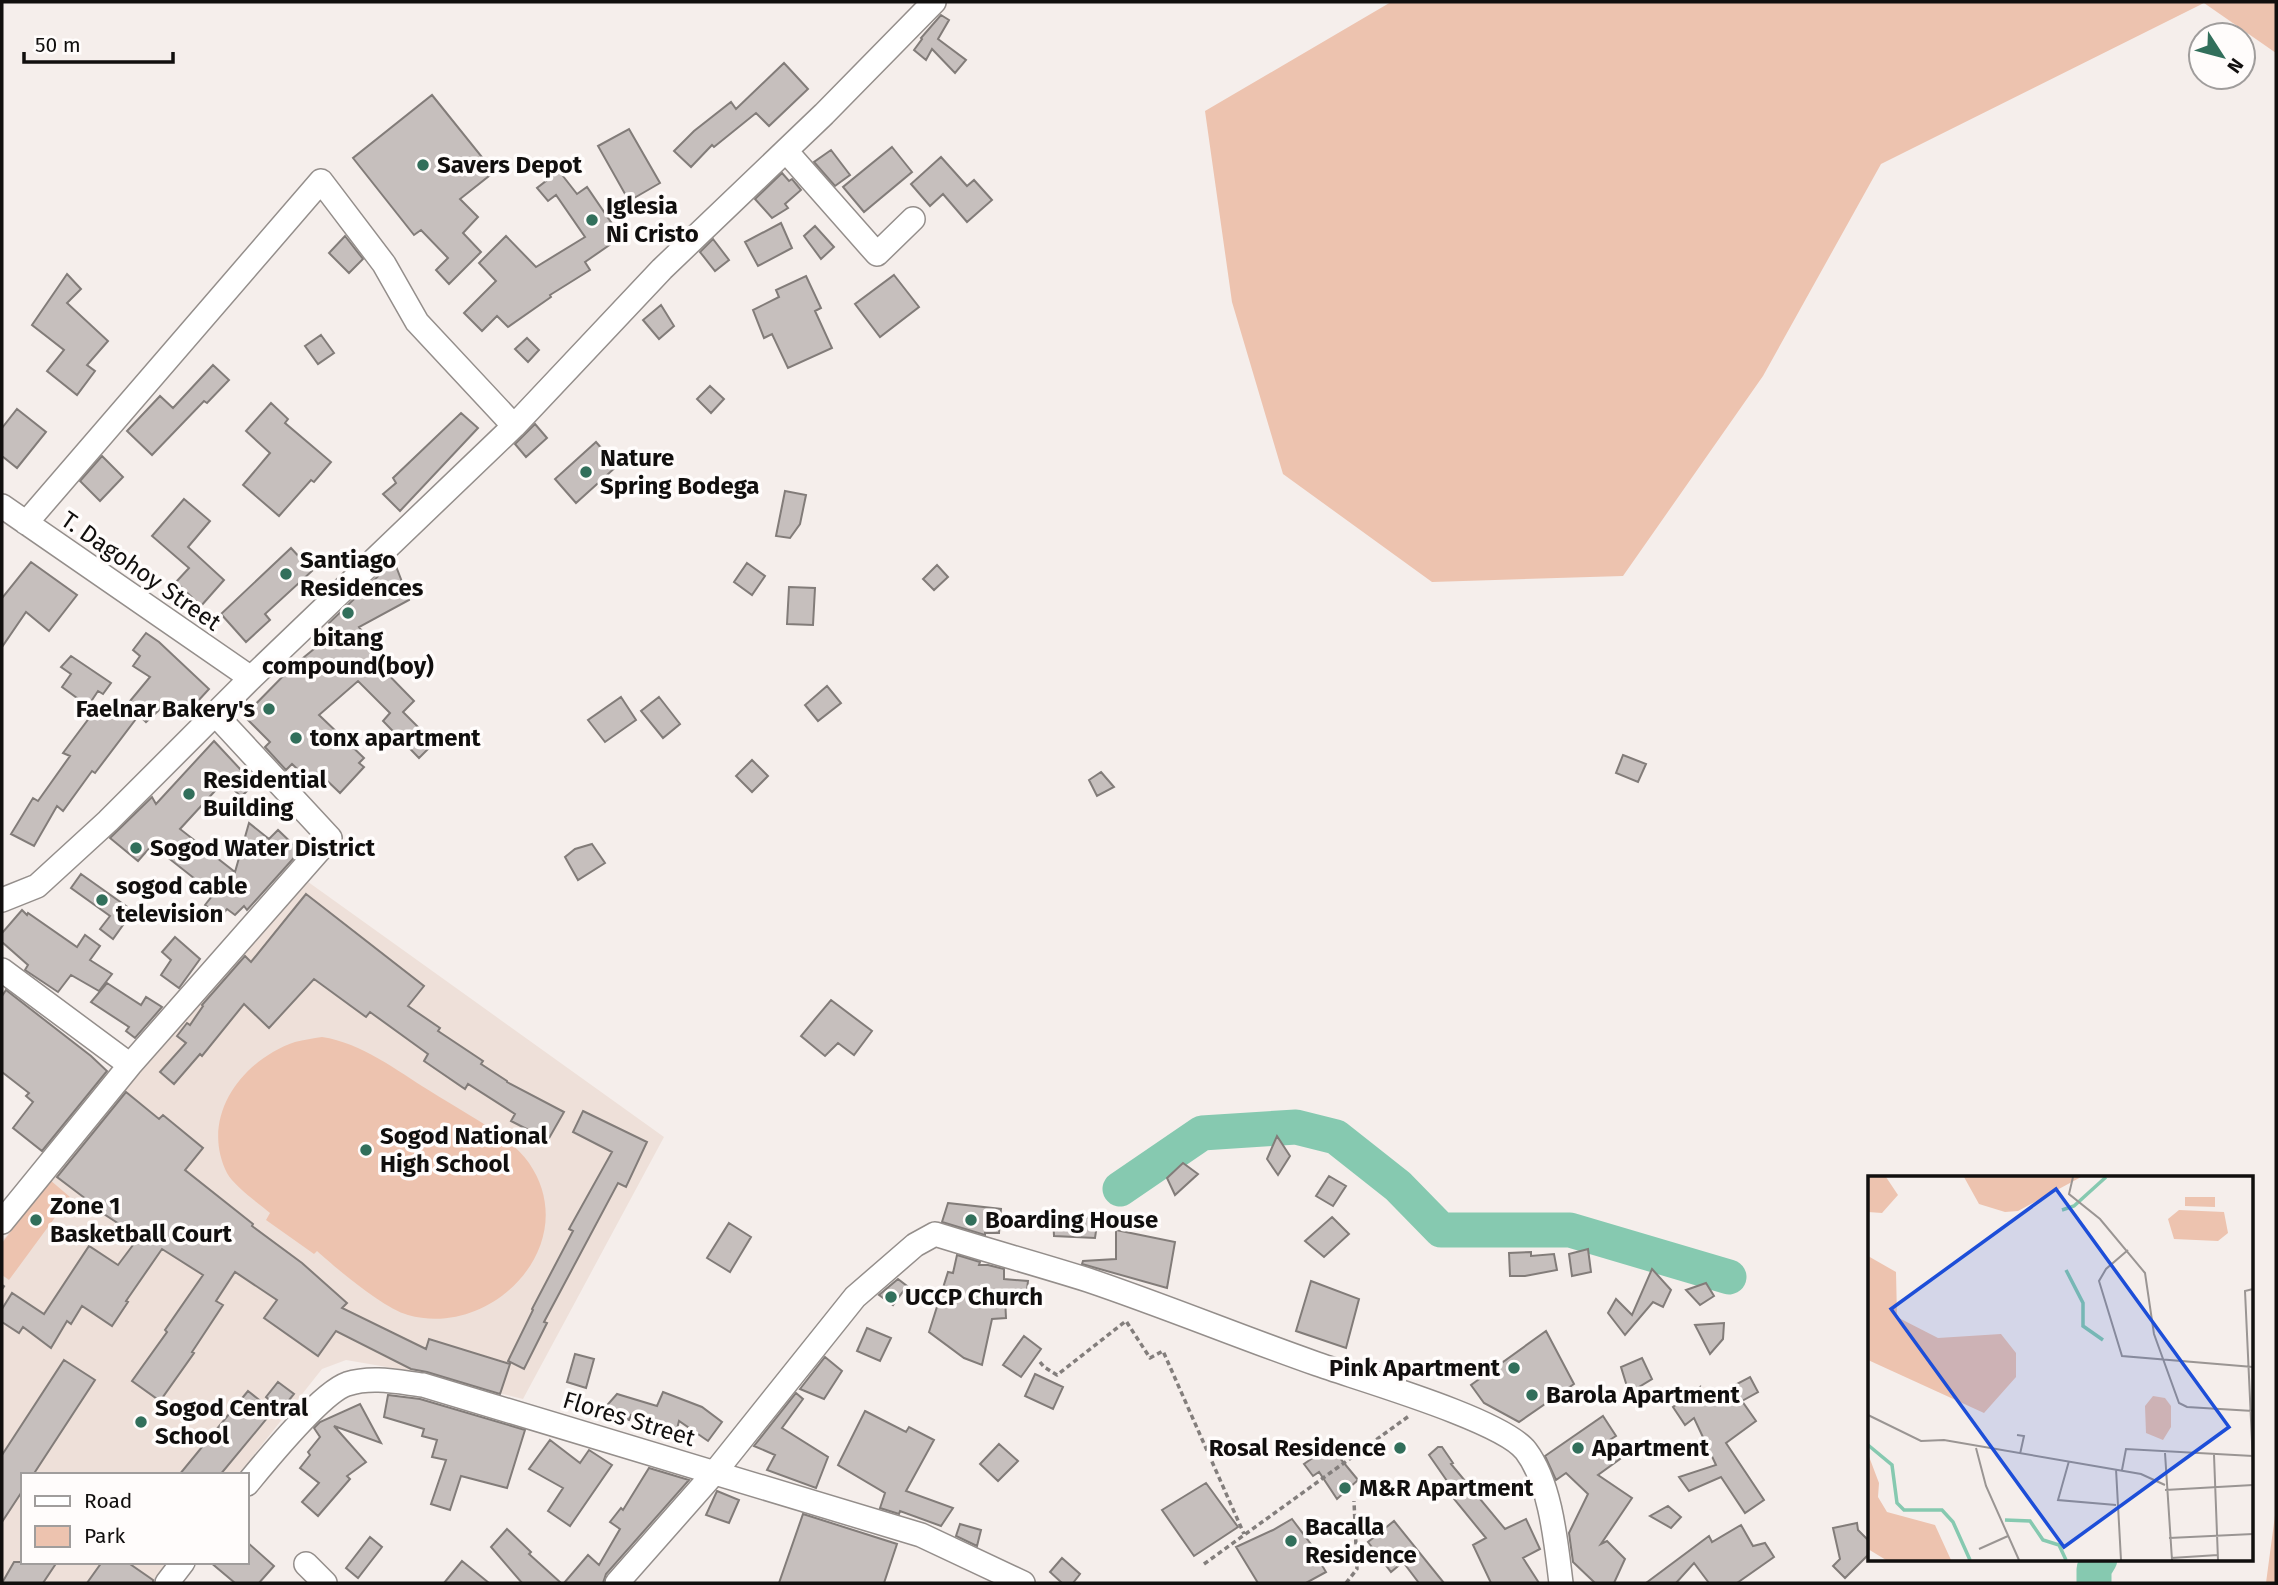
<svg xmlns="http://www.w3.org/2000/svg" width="2278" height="1585" font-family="'Fira Sans',sans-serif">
	<rect width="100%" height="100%" fill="#f5eeeb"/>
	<path fill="#eee0d9" d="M304,879L664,1137L523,1399L410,1371L346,1360L322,1369L238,1475H23V1562H168L151,1583H2V1241L138,1072Z"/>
	<path fill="#edc3af" d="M1391,2H2276V53L2204,3L1881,164L1763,376L1623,576L1432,582L1283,474L1232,302L1205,111Z
		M322,1037C362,1043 396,1070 430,1091C459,1110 510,1135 529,1163C584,1243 493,1339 408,1315C383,1308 337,1269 317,1251L314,1254L266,1220L270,1213C258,1203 234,1186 227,1173C199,1117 242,1060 295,1042C304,1040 313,1038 322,1037Z
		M50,1180L70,1197L9,1280L2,1275V1243Z
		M2276,1508V1583H2266Z"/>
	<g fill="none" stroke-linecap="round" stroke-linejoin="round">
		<path stroke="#86c9b0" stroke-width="35" d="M1120,1189L1202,1133L1296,1127L1336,1137L1398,1186L1441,1230H1570L1729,1277
			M2094,1583V1569L2100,1559"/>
	</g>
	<path fill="#c6bfbd" stroke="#827c79" stroke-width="2" d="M941,15L949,20L938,39L966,60L955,73L932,49L926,60L914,50L922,39L921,38Z
		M784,63L808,89L769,126L756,113L714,147L712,145L691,167L674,151L694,131L731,102L736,109Z
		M432,95L494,172L460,199L478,217L463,233L481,252L449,284L436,270L448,258L421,230L414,235L353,158Z
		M629,129L660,183L629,201L598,146Z
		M892,147L912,172L864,212L843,187Z
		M831,150L850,175L835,186L814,162Z
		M941,157L967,186L974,180L992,200L967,222L943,194L930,206L911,184Z
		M559,171L577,194L587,187L621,237L585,262L590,270L550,295L551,297L508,327L497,316L482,331L464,313L496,281L479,263L506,236L536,267L585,237L556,195L548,201L537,188Z
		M782,173L789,181L792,179L801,190L785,204L788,208L772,218L755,199Z
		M781,223L792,248L758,266L745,242Z
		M815,226L834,247L821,259L804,236Z
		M345,236L363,259L349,273L329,253Z
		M713,239L729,260L715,271L700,252Z
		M67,274L81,289L67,303L108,341L87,365L95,371L77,395L47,371L64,350L32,325Z
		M894,275L919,307L880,337L855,304Z
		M806,276L821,308L815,311L832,348L788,368L772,334L764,338L753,310L779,297L776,290Z
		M661,305L674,326L659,339L643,320Z
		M321,335L334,353L318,364L305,346Z
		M527,338L539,350L528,362L515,349Z
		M213,365L229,380L207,403L204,401L152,455L127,431L160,396L173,408Z
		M710,386L724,399L711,413L697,399Z
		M271,403L288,419L285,423L331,462L314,482L311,480L279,516L243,485L270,453L246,431Z
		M17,409L46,432L17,468L2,456V428Z
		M461,413L478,428L400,511L383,494L396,483L393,478Z
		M535,424L547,438L526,457L515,444Z
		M596,442L617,466L576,503L555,479Z
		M102,456L123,477L100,501L80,481Z
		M785,491L806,495L800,524L790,538L776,536Z
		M184,499L210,521L188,547L224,580L201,606L176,582L189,568L152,536Z
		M291,548L312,571L265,614L270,620L246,642L221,614Z
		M394,561L409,600L359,627L377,651L371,657L414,701L403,712L434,743L419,758L383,721L390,713L358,681L319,715L364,758L359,763L364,767L340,793L318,772L310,781L292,764L286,770L265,747L270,742L244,716L292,667L336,631L329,623Z
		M31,562L77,595L49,631L26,612L2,647V598Z
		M747,563L765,576L752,595L734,582Z
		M937,565L948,577L934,590L923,579Z
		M789,587L815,588L813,625L787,624Z
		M146,633L159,642L209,689L187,713L170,700L146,722L139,715L95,773L92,771L63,811L57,806L34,846L11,834L33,798L38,801L70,756L63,753L99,705L116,718L150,677L133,666L140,656L133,650Z
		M71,656L111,683L103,694L98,691L88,706L62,687L71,674L61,667Z
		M827,686L841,703L818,721L805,705Z
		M621,697L636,720L605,742L588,720Z
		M659,697L680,724L663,738L641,711Z
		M214,741L254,784L241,797L225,780L180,829L235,872L249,823L269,839L278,830L300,851L247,910L244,906L235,915L227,909L220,917L205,905L212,896L208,892L209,890L152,845L138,861L110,838L152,797L156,804Z
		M1623,755L1646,764L1638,782L1616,773Z
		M752,760L768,776L752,792L736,776Z
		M1101,772L1114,787L1097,796L1089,780Z
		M592,844L605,863L578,880L565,857L575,849Z
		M81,874L133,911L113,939L100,929L110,916L71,888Z
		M306,894L424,986L408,1006L440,1028L438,1031L483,1061L481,1064L507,1081V1082L564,1112L548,1140L511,1121L515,1114L468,1084L465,1089L424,1061L428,1054L370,1012L366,1017L314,979L269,1028L244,1004L202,1056L200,1054L174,1084L160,1072L186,1043L177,1036L187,1023L190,1025L203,1006L202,1005L245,956L251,962Z
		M22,910L27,915L28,913L77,947L85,935L100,946L90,960L112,974L99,991L71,975L58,992L25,970L28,965L2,942V933Z
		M175,937L200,959L179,988L161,975L171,960L162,952Z
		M107,983L141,1005L146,997L162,1007L135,1038L126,1031L129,1027L91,1002Z
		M6,990L91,1056L107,1071L42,1151L13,1128L33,1102L26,1096L29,1093L2,1072V996Z
		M831,1000L872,1031L854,1055L838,1043L825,1056L801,1036Z
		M126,1092L159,1119L163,1115L203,1148L185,1170L253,1224L252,1226L302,1263L347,1303L342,1308L426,1349L429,1339L510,1364L500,1394L427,1372L411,1369L336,1331L318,1356L264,1318L277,1300L235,1272L216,1301L223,1305L192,1352L194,1353L160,1401L132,1381L167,1332L165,1330L203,1275L162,1249L126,1301L128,1302L112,1326L82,1306L71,1324L67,1321L51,1348L23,1327L19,1333L2,1322V1309L12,1293L44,1314L89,1246L118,1265L139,1237L84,1201L86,1199L57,1177Z
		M583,1111L647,1142L626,1187L618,1183L544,1322L547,1323L524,1369L508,1361L533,1310L532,1309L573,1231L569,1229L612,1152L573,1132Z
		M1277,1136L1290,1156L1278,1175L1267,1159Z
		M1183,1163L1198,1174L1175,1195L1167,1178Z
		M1329,1176L1346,1186L1333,1206L1316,1196Z
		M948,1203L1001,1209L999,1233H985V1235L942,1222Z
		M1053,1216L1098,1218L1095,1238L1054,1236Z
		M1332,1217L1349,1234L1324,1257L1305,1241Z
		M729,1223L751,1237L730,1272L707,1258Z
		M1116,1230L1175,1242L1167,1288L1082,1264L1083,1261L1116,1259Z
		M1588,1249L1591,1272L1572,1276L1569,1254Z
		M1531,1252V1256L1554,1254L1557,1270L1525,1276H1510L1509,1253Z
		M957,1255L980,1262L979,1265H988L1004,1269V1279L1028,1281L1026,1299L1005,1297L1006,1318L992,1319L982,1365L964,1358L929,1332L948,1272L953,1273Z
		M1652,1269L1671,1290L1663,1307L1653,1302L1625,1335L1608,1313L1616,1299L1632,1315Z
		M898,1279L907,1286L893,1305L879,1295Z
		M1311,1281L1359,1299L1346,1348L1296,1331Z
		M1706,1283L1714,1296L1700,1305L1686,1290Z
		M1724,1323L1723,1339L1710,1354L1695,1325Z
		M867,1328L891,1338L880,1361L857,1351Z
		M1546,1331L1574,1384L1519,1422L1484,1403L1471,1385Z
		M1024,1336L1041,1349L1021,1377L1003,1365Z
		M575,1354L594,1359L586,1388L567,1382Z
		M825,1357L842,1371L824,1399L800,1389Z
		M1642,1358L1652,1379L1629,1393L1621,1367Z
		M64,1360L95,1380L33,1475H23V1490L2,1522V1455Z
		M1035,1374L1063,1387L1053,1409L1025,1396Z
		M1750,1377L1758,1392L1742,1401L1756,1421L1726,1443L1764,1500L1745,1513L1721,1477L1689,1491L1679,1477L1716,1465L1694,1418L1685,1425L1673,1407L1700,1387L1699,1404Z
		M278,1382L294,1394L281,1410L266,1397Z
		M248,1391L273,1411L220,1475H179Z
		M663,1392L702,1407L722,1422L708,1441L679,1421L677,1429L631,1415L629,1420L602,1411L617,1394L657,1406Z
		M796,1393L803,1399L782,1428L828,1457L816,1488L767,1470L775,1455L754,1446Z
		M388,1395L420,1399L525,1430L507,1488L461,1476L450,1510L431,1504L446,1460L432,1457L437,1440L422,1436L424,1429L384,1417Z
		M360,1404L381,1443L334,1426L366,1462L347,1476L350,1479L318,1516L302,1502L319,1483L300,1468L310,1455L308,1452L320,1437L314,1428L320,1422Z
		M865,1411L906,1432L909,1427L934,1440L906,1491L953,1508L941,1526L900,1511L899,1514L880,1508L885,1493L838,1465Z
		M1603,1416L1616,1436L1608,1441L1620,1459L1598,1475L1632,1498L1601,1544L1607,1541L1625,1559L1614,1583H1595L1573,1562L1569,1533L1588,1494L1566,1473L1556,1480L1545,1456Z
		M550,1440L580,1463L589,1450L612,1465L570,1526L548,1511L563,1488L529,1469Z
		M999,1444L1018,1461L998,1481L980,1464Z
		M1330,1446L1358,1480L1337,1499L1319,1472L1313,1476L1304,1464Z
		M1438,1447H1442L1453,1463L1451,1464L1505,1529L1526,1519L1540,1549L1523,1558L1539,1583H1491L1473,1545L1486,1538L1450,1494L1454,1491L1429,1455Z
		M649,1468L689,1480L606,1574L603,1583H564L588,1555L599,1565L620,1529L610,1522L621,1508L623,1510Z
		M1206,1483L1238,1527L1194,1556L1162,1510Z
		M717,1491L739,1500L729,1523L706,1515Z
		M1668,1506L1681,1517L1671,1528L1650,1516Z
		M803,1514L897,1544L884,1583H779Z
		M1292,1519L1316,1551L1314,1552L1326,1572L1306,1583H1258L1236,1547L1273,1530Z
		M1394,1521L1444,1583H1419L1403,1562L1391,1572L1368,1542Z
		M1857,1523L1858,1530L1870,1542V1553L1845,1578L1833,1566L1840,1559L1833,1528Z
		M960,1524L981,1530L977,1546L956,1536Z
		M1741,1525L1753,1546L1765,1543L1774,1557L1737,1583H1709L1694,1563L1676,1583H1646L1709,1536L1712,1542Z
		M507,1529L531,1552L529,1554L561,1583H522L491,1547Z
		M370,1537L382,1547L358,1578L346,1568Z
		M247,1542L274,1566L259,1583H235L210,1562H247Z
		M1062,1558L1080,1574L1073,1583H1062L1050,1572Z
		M462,1561L489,1583H444Z
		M14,1562H57L43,1583H2Z
		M102,1562H127L153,1580V1583H87Z"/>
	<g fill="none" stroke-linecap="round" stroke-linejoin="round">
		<g stroke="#948e8b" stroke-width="26">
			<path id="minor" d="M786,151L877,254L913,219
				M2,506L251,678
				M26,523L321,181L384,264L417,322L514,426
				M2,900L37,886L108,821L251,678L514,426L662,269L824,114L934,2
				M2,970L130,1065
				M2,1222L130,1065L330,838L215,714
				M247,1484C266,1461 321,1393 347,1384C372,1376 398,1382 423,1385L921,1535L1023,1583
				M306,1564L325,1583
				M167,1583L183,1562
				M617,1583L715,1472L855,1297L915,1245L935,1234C986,1250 1037,1264 1088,1280C1165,1306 1240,1337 1317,1364C1359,1379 1503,1420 1526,1451C1551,1484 1556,1543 1561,1583"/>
		</g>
		<path stroke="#837e7c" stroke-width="3.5" stroke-dasharray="5 3.5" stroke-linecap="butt" d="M2,1288L4,1285
			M1040,1362L1044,1367L1057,1375L1126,1321L1150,1358L1163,1351L1244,1534
			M1204,1564L1409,1416
			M1346,1583L1357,1569L1354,1501"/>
		<use href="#minor" stroke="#fff" stroke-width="23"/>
	</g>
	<g fill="#326f5b" stroke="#fffcfb" stroke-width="2.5">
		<circle cx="423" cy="165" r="7"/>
		<circle cx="592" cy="220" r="7"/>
		<circle cx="586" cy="472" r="7"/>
		<circle cx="286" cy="574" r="7"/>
		<circle cx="348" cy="613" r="7"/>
		<circle cx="269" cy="709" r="7"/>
		<circle cx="296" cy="738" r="7"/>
		<circle cx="189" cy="794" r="7"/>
		<circle cx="136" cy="848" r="7"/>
		<circle cx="102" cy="900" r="7"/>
		<circle cx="366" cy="1150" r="7"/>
		<circle cx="36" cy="1220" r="7"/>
		<circle cx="971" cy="1220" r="7"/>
		<circle cx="891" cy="1297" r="7"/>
		<circle cx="1514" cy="1368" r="7"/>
		<circle cx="1532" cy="1395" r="7"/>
		<circle cx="141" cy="1422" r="7"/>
		<circle cx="1400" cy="1448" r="7"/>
		<circle cx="1578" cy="1448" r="7"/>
		<circle cx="1345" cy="1488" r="7"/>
		<circle cx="1291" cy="1541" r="7"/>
	</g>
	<g text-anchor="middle" stroke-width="7" stroke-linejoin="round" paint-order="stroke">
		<g font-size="24" font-weight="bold" fill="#110f0e" stroke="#fffcfb" text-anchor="start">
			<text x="437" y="173">Savers Depot</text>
			<text x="606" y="214">Iglesia<tspan x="606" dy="28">Ni Cristo</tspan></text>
			<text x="600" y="466">Nature<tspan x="600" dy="28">Spring Bodega</tspan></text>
			<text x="300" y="568">Santiago<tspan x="300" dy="28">Residences</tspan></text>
			<text x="348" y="646" text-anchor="middle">bitang<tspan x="348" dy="28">compound(boy)</tspan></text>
			<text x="255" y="717" text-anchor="end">Faelnar Bakery's</text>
			<text x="310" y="746">tonx apartment</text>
			<text x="203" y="788">Residential<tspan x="203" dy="28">Building</tspan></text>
			<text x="150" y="856">Sogod Water District</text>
			<text x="116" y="894">sogod cable<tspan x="116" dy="28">television</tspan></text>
			<text x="380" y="1144">Sogod National<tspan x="380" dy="28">High School</tspan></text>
			<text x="50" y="1214">Zone 1<tspan x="50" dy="28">Basketball Court</tspan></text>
			<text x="985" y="1228">Boarding House</text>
			<text x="905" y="1305">UCCP Church</text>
			<text x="1500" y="1376" text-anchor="end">Pink Apartment</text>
			<text x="1546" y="1403">Barola Apartment</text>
			<text x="155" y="1416">Sogod Central<tspan x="155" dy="28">School</tspan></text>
			<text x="1386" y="1456" text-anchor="end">Rosal Residence</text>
			<text x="1592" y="1456">Apartment</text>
			<text x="1359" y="1496">M&amp;R Apartment</text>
			<text x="1305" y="1535">Bacalla<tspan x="1305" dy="28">Residence</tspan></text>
		</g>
		<g font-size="24" fill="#110f0e" stroke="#fffcfb">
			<text transform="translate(141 571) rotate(35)" y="8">T. Dagohoy Street</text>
			<text transform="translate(629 1419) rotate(17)" y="8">Flores Street</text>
		</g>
	</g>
	<g transform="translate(1868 1176)">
		<rect width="385" height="385" fill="#f5eeeb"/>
		<path d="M0,1H18L30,19L14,37L0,36ZM96,1H213L150,35L137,36L111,28ZM317,21H347V31L317,30ZM311,34L356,36L360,57L350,65L306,63L300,43ZM0,80L28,96L29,141L70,162L133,158L148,177V201L116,237L0,184ZM285,220L297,222L303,230V251L295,264L278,257L277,230ZM0,278L11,307L10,321L19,336L67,349L83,384H18L0,373Z" fill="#edc3af"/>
		<path fill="none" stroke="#86c9b0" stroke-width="3.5" d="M194,34L206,30L238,1M198,94L215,127V150L235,164M0,269L24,289L29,327L36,334H74L85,346L102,384M137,344L162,345L175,364L191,369L198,384"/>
		<path fill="none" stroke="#9a9593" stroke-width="2" d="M205,1L201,18L232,43L277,97L286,158L311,227L319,231L385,235M260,74L238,93L231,105L254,180L385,191M385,113L377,115L385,287M0,239L53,265L76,264L273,298L297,309M149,259L156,260L152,278M108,272L118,310L151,384M297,277L304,384M346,279L350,384M201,285L190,324L248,329M248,293L253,384M254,294L258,273L385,280M297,314L385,309M301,362L385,358M111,373L140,360M303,382L350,379"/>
		<path fill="#1d4ed8" fill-opacity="0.15" stroke="#1d4ed8" stroke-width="3.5" d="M188,13L361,251L196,371L23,133Z"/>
		<rect width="385" height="385" fill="none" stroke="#110f0e" stroke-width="3.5"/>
	</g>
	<rect width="2278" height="1585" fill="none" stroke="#110f0e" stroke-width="7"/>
	<rect x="21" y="1473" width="228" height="91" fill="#fffcfb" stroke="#a09d9c" stroke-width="2"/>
	<rect x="35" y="1496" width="35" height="10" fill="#ffffff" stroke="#a09d9c" stroke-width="2"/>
	<text x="84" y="1508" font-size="21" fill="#110f0e">Road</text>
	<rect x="35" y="1526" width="35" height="21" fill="#edc3af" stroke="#a09d9c" stroke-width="2"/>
	<text x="84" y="1543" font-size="21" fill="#110f0e">Park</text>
	<g transform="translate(2222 56) rotate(126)"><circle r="33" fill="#fffcfb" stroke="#a09d9c" stroke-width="2"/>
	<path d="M0-5L12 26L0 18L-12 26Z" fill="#326f5b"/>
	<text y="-10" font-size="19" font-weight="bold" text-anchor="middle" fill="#110f0e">N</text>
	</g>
	<path d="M24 52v10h149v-10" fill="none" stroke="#110f0e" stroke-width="3.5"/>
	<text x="35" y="52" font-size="21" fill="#110f0e" stroke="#fffcfb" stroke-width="5" paint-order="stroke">50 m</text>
</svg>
